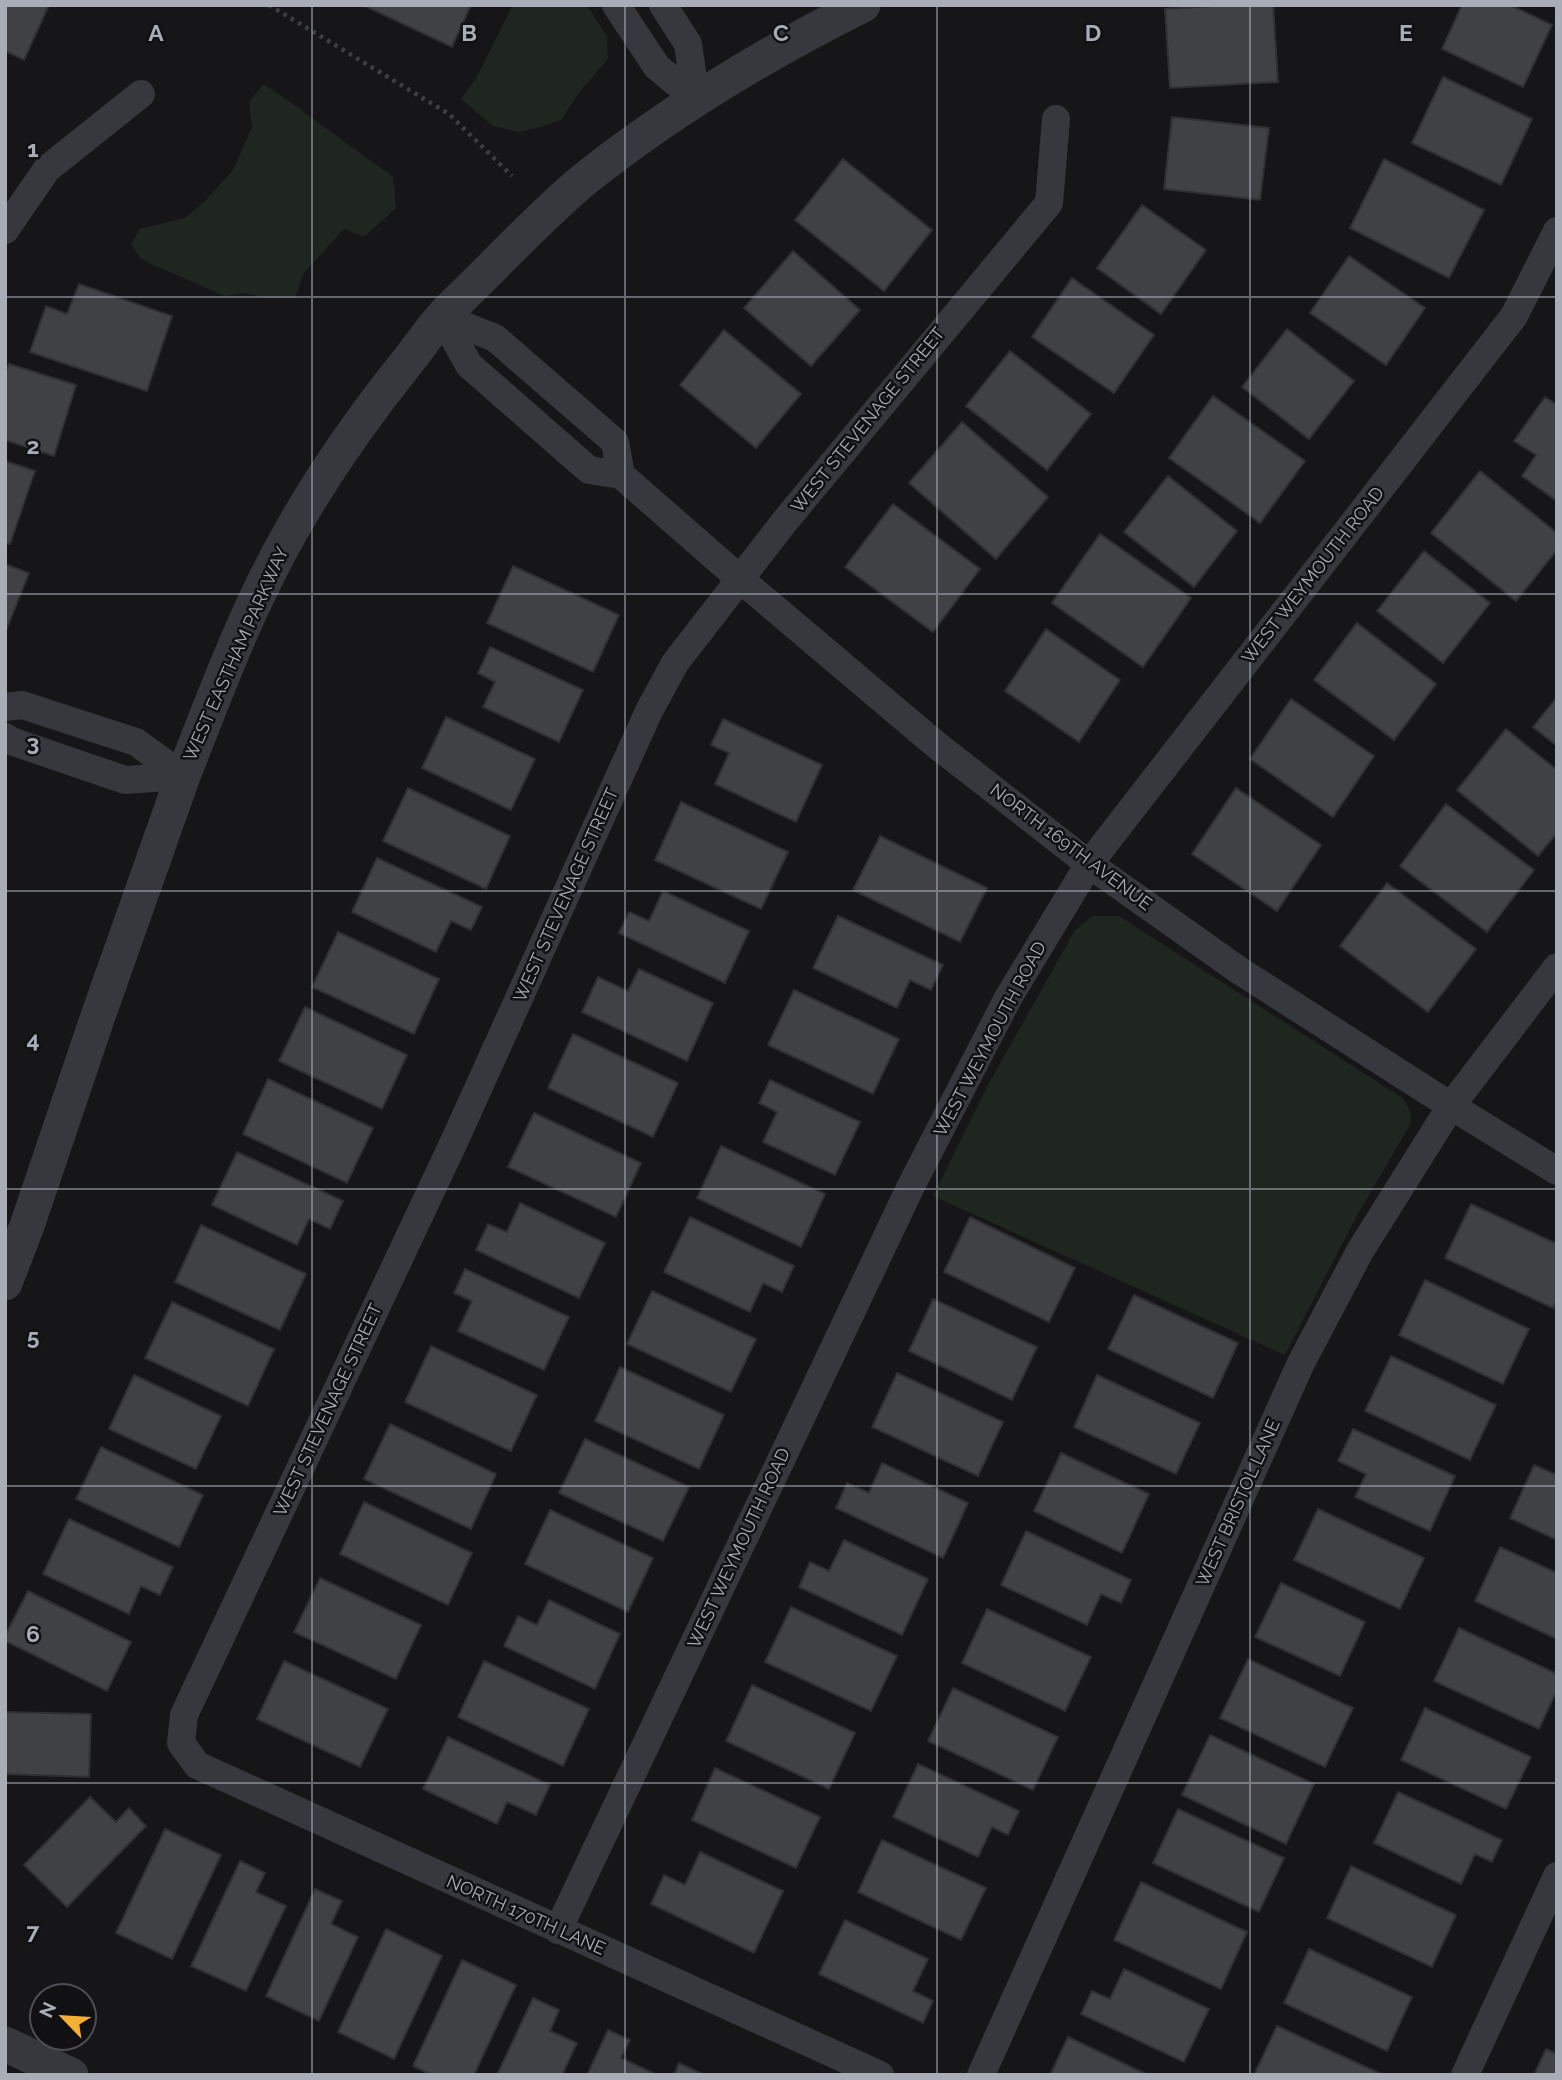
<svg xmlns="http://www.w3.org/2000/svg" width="1562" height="2080" font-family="Raleway,sans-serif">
	<rect width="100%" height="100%" fill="#161618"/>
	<path fill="#1e261f" d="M513,5H587L607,36L608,59L580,91L561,120L537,128L518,132L493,126L461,99L477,77Z
		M263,84L293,104L393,177L396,208L364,237L344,229L304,273L295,298H268L244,293L225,296L153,265L140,258L131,244L140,229L185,218L206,200L233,170L252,127L249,102Z
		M1093,916H1119L1404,1099L1410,1111L1411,1123L1354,1221L1285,1355L933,1196L988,1085L1075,930Z"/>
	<path fill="#404145" stroke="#303034" stroke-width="2" d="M5,5H49L24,60L5,51Z
		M368,5H471L452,47L367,7Z
		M1232,5H1273L1278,82L1170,88L1165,9Z
		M1462,5H1510L1552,25L1523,87L1442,49Z
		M1443,77L1532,119L1501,185L1412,143Z
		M1172,117L1269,128L1260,200L1164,189Z
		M843,159L932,230L884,291L795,220Z
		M1384,159L1484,210L1449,278L1350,228Z
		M1142,205L1206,250L1161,314L1097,268Z
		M793,251L860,310L811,366L744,308Z
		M1349,256L1425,308L1386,365L1310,313Z
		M1072,278L1154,335L1114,393L1032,337Z
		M79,284L172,316L147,391L30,352L46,306L67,314Z
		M1287,329L1354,381L1309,439L1242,387Z
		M724,330L801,394L756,448L680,385Z
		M1010,351L1091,414L1047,470L966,406Z
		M9,364L76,385L54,456L5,440V374Z
		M1213,396L1305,461L1260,523L1169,458Z
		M1545,397L1557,405V501L1522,476L1536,455L1514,441Z
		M962,422L1048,497L996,559L909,483Z
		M5,461L35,471L10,544L5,543Z
		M1480,471L1557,533V550L1516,601L1431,533Z
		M1168,476L1237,531L1194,587L1124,532Z
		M893,504L980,569L933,632L845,567Z
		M1100,534L1191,598L1143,667L1052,603Z
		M1424,551L1490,603L1443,663L1377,611Z
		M5,564L29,573L5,633Z
		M513,566L619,615L593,672L487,623Z
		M1357,623L1436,684L1394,740L1314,680Z
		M1046,629L1120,680L1079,742L1005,691Z
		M490,647L583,690L559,742L483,707L495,682L478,673Z
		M1557,697V746L1533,727Z
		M1291,699L1374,756L1333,817L1250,759Z
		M446,717L535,759L511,810L422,768Z
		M723,719L822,765L796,822L715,784L729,753L711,745Z
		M1506,729L1557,770V833L1538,856L1457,790Z
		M408,788L510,836L486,889L383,841Z
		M1236,788L1321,845L1277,911L1192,854Z
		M681,802L788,852L761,909L655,860Z
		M1446,804L1534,870L1487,932L1400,866Z
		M880,836L987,888L960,942L853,890Z
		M377,858L482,907L471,930L451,921L436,952L352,912Z
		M1387,883L1476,949L1428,1012L1340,946Z
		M663,891L749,931L725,983L619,933L629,912L649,921Z
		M838,916L943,965L931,990L910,980L897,1008L813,968Z
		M338,932L439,979L414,1034L312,987Z
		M639,969L713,1003L687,1061L582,1012L598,977L628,991Z
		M794,990L899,1039L873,1094L768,1045Z
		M305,1007L407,1055L382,1109L279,1061Z
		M573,1034L678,1083L653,1137L548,1088Z
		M268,1079L373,1128L347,1183L243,1134Z
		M770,1080L860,1122L835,1175L763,1142L777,1112L759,1103Z
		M534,1113L641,1163L616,1217L508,1167Z
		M721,1146L825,1194L801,1247L697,1198Z
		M237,1152L343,1201L330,1229L309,1219L297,1245L212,1205Z
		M520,1203L605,1243L579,1298L476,1250L488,1224L507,1232Z
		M1471,1204L1557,1244V1299L1553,1308L1445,1258Z
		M690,1217L794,1266L782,1292L763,1283L750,1312L664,1272Z
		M970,1217L1075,1268L1049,1322L944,1272Z
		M201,1225L306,1274L280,1330L175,1282Z
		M465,1269L569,1317L544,1370L458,1331L472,1301L454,1293Z
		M1425,1280L1529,1329L1503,1384L1399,1335Z
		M652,1291L756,1339L731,1392L627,1344Z
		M1134,1295L1238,1343L1213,1398L1108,1349Z
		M933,1299L1037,1347L1012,1400L909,1351Z
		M172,1302L274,1349L248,1406L145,1358Z
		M431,1346L537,1395L511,1451L405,1402Z
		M1391,1356L1496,1405L1470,1460L1365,1411Z
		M620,1367L724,1415L699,1469L595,1421Z
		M897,1373L1003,1422L978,1476L872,1427Z
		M134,1375L221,1416L196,1469L109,1429Z
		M1097,1375L1200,1423L1176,1474L1074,1427Z
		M390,1424L496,1474L471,1529L364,1479Z
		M1353,1429L1455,1476L1430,1531L1355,1497L1366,1474L1338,1461Z
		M585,1439L689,1487L663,1541L559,1493Z
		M101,1447L203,1495L179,1547L76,1499Z
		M1061,1453L1149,1494L1122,1553L1034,1511Z
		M882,1463L968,1503L943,1558L836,1508L847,1483L869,1493Z
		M1534,1465L1557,1475V1540L1510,1518Z
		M364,1502L472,1553L448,1605L340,1554Z
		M1318,1509L1424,1558L1400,1609L1294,1560Z
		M550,1510L653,1558L628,1612L525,1564Z
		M69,1519L173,1567L160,1595L141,1586L129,1614L43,1574Z
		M1026,1531L1131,1580L1121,1603L1101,1594L1087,1625L1001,1585Z
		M844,1540L928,1579L902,1635L799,1587L810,1562L829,1571Z
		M1500,1547L1557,1573V1639L1475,1601Z
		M320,1578L421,1625L396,1679L294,1632Z
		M1281,1583L1365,1622L1340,1676L1255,1637Z
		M28,1591L131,1642L107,1691L5,1641V1636Z
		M549,1600L620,1634L595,1689L504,1646L518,1616L537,1625Z
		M791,1607L897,1656L871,1711L765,1662Z
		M987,1609L1091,1657L1065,1711L962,1663Z
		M1459,1628L1557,1674V1690L1539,1729L1434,1681Z
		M1248,1659L1353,1708L1325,1767L1220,1718Z
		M284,1661L388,1709L360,1767L257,1719Z
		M484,1661L589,1709L563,1766L458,1717Z
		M752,1685L855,1733L829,1789L726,1741Z
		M953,1688L1058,1737L1033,1790L928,1741Z
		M1425,1708L1531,1757L1506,1809L1401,1760Z
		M5,1712L91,1714L89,1777L5,1774Z
		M1210,1735L1314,1784L1286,1844L1182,1795Z
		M448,1737L550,1785L536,1815L507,1802L497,1824L423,1789Z
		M918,1764L1019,1811L1008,1835L992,1827L978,1857L893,1817Z
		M715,1768L820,1817L796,1868L692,1820Z
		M1398,1792L1502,1840L1492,1862L1475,1854L1461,1884L1374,1843Z
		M90,1797L116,1822L129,1808L146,1826L67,1907L24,1865Z
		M1178,1809L1284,1858L1259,1912L1153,1863Z
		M165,1829L221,1855L172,1959L116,1933Z
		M882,1840L986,1888L961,1940L858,1892Z
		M700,1852L783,1891L754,1953L651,1904L664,1875L685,1885Z
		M240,1861L265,1873L256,1892L286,1906L246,1991L191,1966Z
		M1351,1866L1456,1915L1432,1967L1327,1918Z
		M1141,1882L1247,1932L1221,1989L1114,1940Z
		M315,1889L342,1901L331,1924L358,1937L319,2021L266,1996Z
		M845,1920L928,1959L913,1991L933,2001L923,2023L819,1974Z
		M386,1929L442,1956L394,2059L338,2032Z
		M1309,1949L1412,1997L1387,2051L1284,2003Z
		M462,1960L516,1985L474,2075H432L413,2066Z
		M1124,1969L1209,2009L1184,2062L1081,2014L1092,1991L1110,1999Z
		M533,1998L559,2010L550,2031L577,2043L562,2075H497Z
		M1277,2026L1381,2074V2075H1254Z
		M608,2030L630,2040L621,2058L653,2073L652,2075H587Z
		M1068,2037L1148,2075H1050Z
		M1546,2049L1557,2054V2075H1534Z
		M679,2063L704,2075H674Z"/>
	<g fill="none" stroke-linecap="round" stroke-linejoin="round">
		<path stroke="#3d3f44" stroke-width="4.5" stroke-dasharray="3.5 5" stroke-linecap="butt" d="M269,5L449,114L512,176"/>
		<path stroke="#37383d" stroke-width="28" d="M616,5L657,67L696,99
			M663,5L688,44L696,99
			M5,230L47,169L141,94
			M442,317L469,365L589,470L621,475L740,579L934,743L1089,864L1240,971L1451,1106L1557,1171
			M442,317L495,338L615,442L621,475
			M5,707L22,705L136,742L183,776
			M5,737L11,741L125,780L183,776
			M558,1930L911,1186L1008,998L1089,864L1514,316L1557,231
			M880,2075L197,1765L181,1743L184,1715L453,1144L649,711L675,663L785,521L1049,203L1056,119
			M981,2075L1301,1363L1360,1251L1451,1106L1557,967
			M1465,2075L1557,1876"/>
		<path stroke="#37383d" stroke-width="35" d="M5,1283L28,1223L98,1016L183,776C214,697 244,616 285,542C319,480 360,421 404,366C417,350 429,332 443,316C461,297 481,279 499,260C525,234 552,207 580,183C664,115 766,53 863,5
			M5,2044L71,2075"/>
	</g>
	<path fill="none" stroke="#a8adb8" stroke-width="2" stroke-opacity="0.55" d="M312,5V2075M625,5V2075M937,5V2075M1250,5V2075M5,297H1557M5,594H1557M5,891H1557M5,1189H1557M5,1486H1557M5,1783H1557"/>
	<g text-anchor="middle" stroke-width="5" stroke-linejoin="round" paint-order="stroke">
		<g font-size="18" fill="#a8adb8" stroke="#111113">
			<text transform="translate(868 420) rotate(-51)" y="6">WEST STEVENAGE STREET</text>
			<text transform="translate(1313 575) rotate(-52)" y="6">WEST WEYMOUTH ROAD</text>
			<text transform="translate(236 654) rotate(-66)" y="6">WEST EASTHAM PARKWAY</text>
			<text transform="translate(1071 847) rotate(37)" y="6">NORTH 169TH AVENUE</text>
			<text transform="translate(566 895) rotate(-66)" y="6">WEST STEVENAGE STREET</text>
			<text transform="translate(990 1039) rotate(-62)" y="6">WEST WEYMOUTH ROAD</text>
			<text transform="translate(328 1410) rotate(-65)" y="6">WEST STEVENAGE STREET</text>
			<text transform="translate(1238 1503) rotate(-66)" y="6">WEST BRISTOL LANE</text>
			<text transform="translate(739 1548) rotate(-65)" y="6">WEST WEYMOUTH ROAD</text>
			<text transform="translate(526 1915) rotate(24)" y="6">NORTH 170TH LANE</text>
		</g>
	</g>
	<g font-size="23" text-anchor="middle" font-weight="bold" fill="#a8adb8" stroke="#111113" stroke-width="5" stroke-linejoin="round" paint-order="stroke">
		<text x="156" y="41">A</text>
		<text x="469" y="41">B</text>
		<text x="781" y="41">C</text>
		<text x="1093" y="41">D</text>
		<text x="1406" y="41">E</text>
		<text x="33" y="157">1</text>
		<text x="33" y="454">2</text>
		<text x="33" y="751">3</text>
		<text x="33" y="1048">4</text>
		<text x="33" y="1345">5</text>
		<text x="33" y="1642">6</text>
		<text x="33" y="1939">7</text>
	</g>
	<rect width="1562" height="2080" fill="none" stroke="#a8adb8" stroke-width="14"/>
	<g transform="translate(63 2017) rotate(295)"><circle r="33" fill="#111113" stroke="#4d4f55" stroke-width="2"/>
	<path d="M0-5L12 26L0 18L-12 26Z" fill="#f2b134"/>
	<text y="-10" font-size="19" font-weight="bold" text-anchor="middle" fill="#a8adb8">N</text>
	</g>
</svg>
